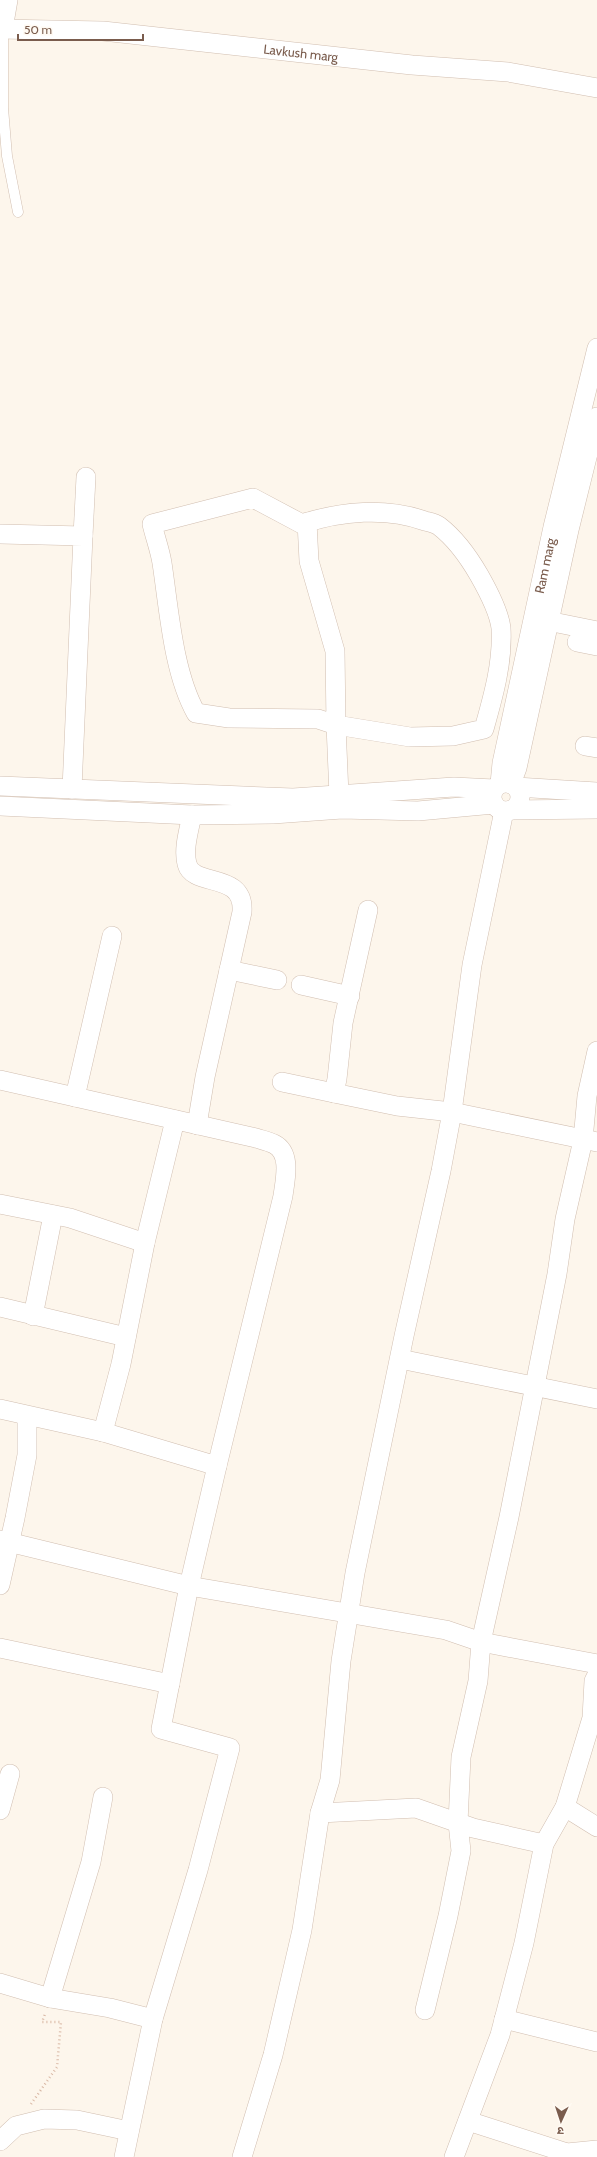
<svg xmlns="http://www.w3.org/2000/svg" width="597" height="2157" font-family="Cabin,'Noto Sans Devanagari',sans-serif">
	<rect width="100%" height="100%" fill="#fdf6ec"/>
	<g fill="none" stroke-linecap="round" stroke-linejoin="round">
		<g stroke="#d1beb0" stroke-width="11">
			<path id="lane" d="M3,29V108L7,156L18,212"/>
		</g>
		<g stroke="#d1beb0" stroke-width="20">
			<g id="street">
				<path id="s1" d="M0,29L103,31L412,65L508,72L597,88"/>
				<path d="M3,29L8,0"/>
				<path d="M307,522L309,561L335,651L336,725L318,719L229,718L196,713C173,672 169,609 162,563C160,550 155,537 152,524L253,498L302,524C341,511 386,507 425,521C429,522 435,523 439,526C456,539 468,556 479,575C487,589 499,612 501,628C503,663 493,697 484,729L453,736L410,737L336,725L339,795"/>
				<path d="M0,534L83,536L72,789"/>
				<path d="M83,536L86,477"/>
				<path d="M538,619L597,631"/>
				<path d="M577,642L597,646"/>
				<path d="M585,746L597,748"/>
				<circle cx="506" cy="797" r="14"/>
				<path id="s2" d="M500,784L502,763L553,527L597,348"/>
				<path d="M511,784L517,768L569,530L597,417"/>
				<path d="M0,786L293,798L454,787L494,789"/>
				<path d="M516,787L597,792"/>
				<path d="M0,806L192,815L273,814L342,809L418,811L494,804"/>
				<path d="M511,810L597,809"/>
				<path d="M192,815C189,830 183,849 187,864C193,888 245,871 242,912L205,1077L197,1125"/>
				<path d="M368,910L343,1023L337,1079L334,1093L397,1106L452,1112L597,1142"/>
				<path d="M229,970L277,980"/>
				<path d="M301,985L350,996"/>
				<path d="M0,1080L75,1097"/>
				<path d="M282,1082L334,1093"/>
				<path d="M0,1204L70,1218L145,1243L121,1364L103,1432"/>
				<path d="M145,1243L175,1120"/>
				<path d="M0,1307L126,1337"/>
				<path d="M33,1316L53,1215"/>
				<path d="M400,1359L597,1399"/>
				<path d="M0,1409L103,1432L217,1466L283,1196C285,1180 292,1153 274,1144C268,1141 262,1140 256,1138L75,1097L112,936"/>
				<path d="M0,1540L189,1586L446,1630L481,1642L597,1664"/>
				<path d="M0,1585L15,1518L27,1455V1416"/>
				<path d="M0,1648L170,1684"/>
				<path d="M565,1807L597,1827"/>
				<path d="M0,1810L10,1774"/>
				<path d="M320,1813L416,1808L473,1828L544,1844"/>
				<path d="M0,1983L50,1998L110,2008L153,2019"/>
				<path d="M50,1998L91,1862L103,1797"/>
				<path d="M425,2010L448,1916L461,1851L458,1823L461,1757L478,1681L481,1642L509,1517L557,1274L565,1219L583,1140L587,1096L597,1051"/>
				<path d="M504,2019L597,2042"/>
				<path d="M468,2121L567,2153L597,2150"/>
				<path d="M0,2141L16,2126L44,2119L77,2120L129,2131"/>
				<path d="M124,2157L153,2019L198,1870L230,1748L161,1729L189,1586L217,1466"/>
				<path d="M242,2157L273,2055L302,1930L320,1813L330,1780L341,1661L355,1573L404,1336L441,1171L452,1112L472,965L504,811"/>
				<path d="M454,2157L500,2035L524,1943L544,1844L565,1807L592,1718L594,1681L597,1675"/>
			</g>
		</g>
		<path stroke="#d9b8a5" stroke-width="2.5" stroke-dasharray="1 3" stroke-linecap="butt" d="M31,2104L57,2067L61,2022H42L45,2014"/>
		<use href="#lane" stroke="#fff" stroke-width="10"/>
		<use href="#street" stroke="#fff" stroke-width="19"/>
	</g>
	<g text-anchor="middle" stroke-width="3.5" stroke-linejoin="round" paint-order="stroke">
		<g font-size="13" fill="#7a5c4d" stroke="#fffaf3">
			<text dy="5" stroke="none"><textPath href="#s1" startOffset="302">Lavkush marg</textPath></text>
			<text dy="5" stroke="none"><textPath href="#s2" startOffset="223">Ram marg</textPath></text>
		</g>
	</g>
	<g transform="translate(561 2121) rotate(183)" stroke="#fffaf3" stroke-width="3" paint-order="stroke">
	<path d="M0-3L7 15L0 10L-7 15Z" fill="#7a5c4d"/>
	<text y="-6" font-size="11" font-weight="bold" text-anchor="middle" fill="#7a5c4d">उ</text>
	</g>
	<path d="M18 34v6h125v-6" fill="none" stroke="#7a5c4d" stroke-width="2"/>
	<text x="24" y="34" font-size="12" fill="#7a5c4d" stroke="#fffaf3" stroke-width="3" paint-order="stroke">50 m</text>
</svg>
